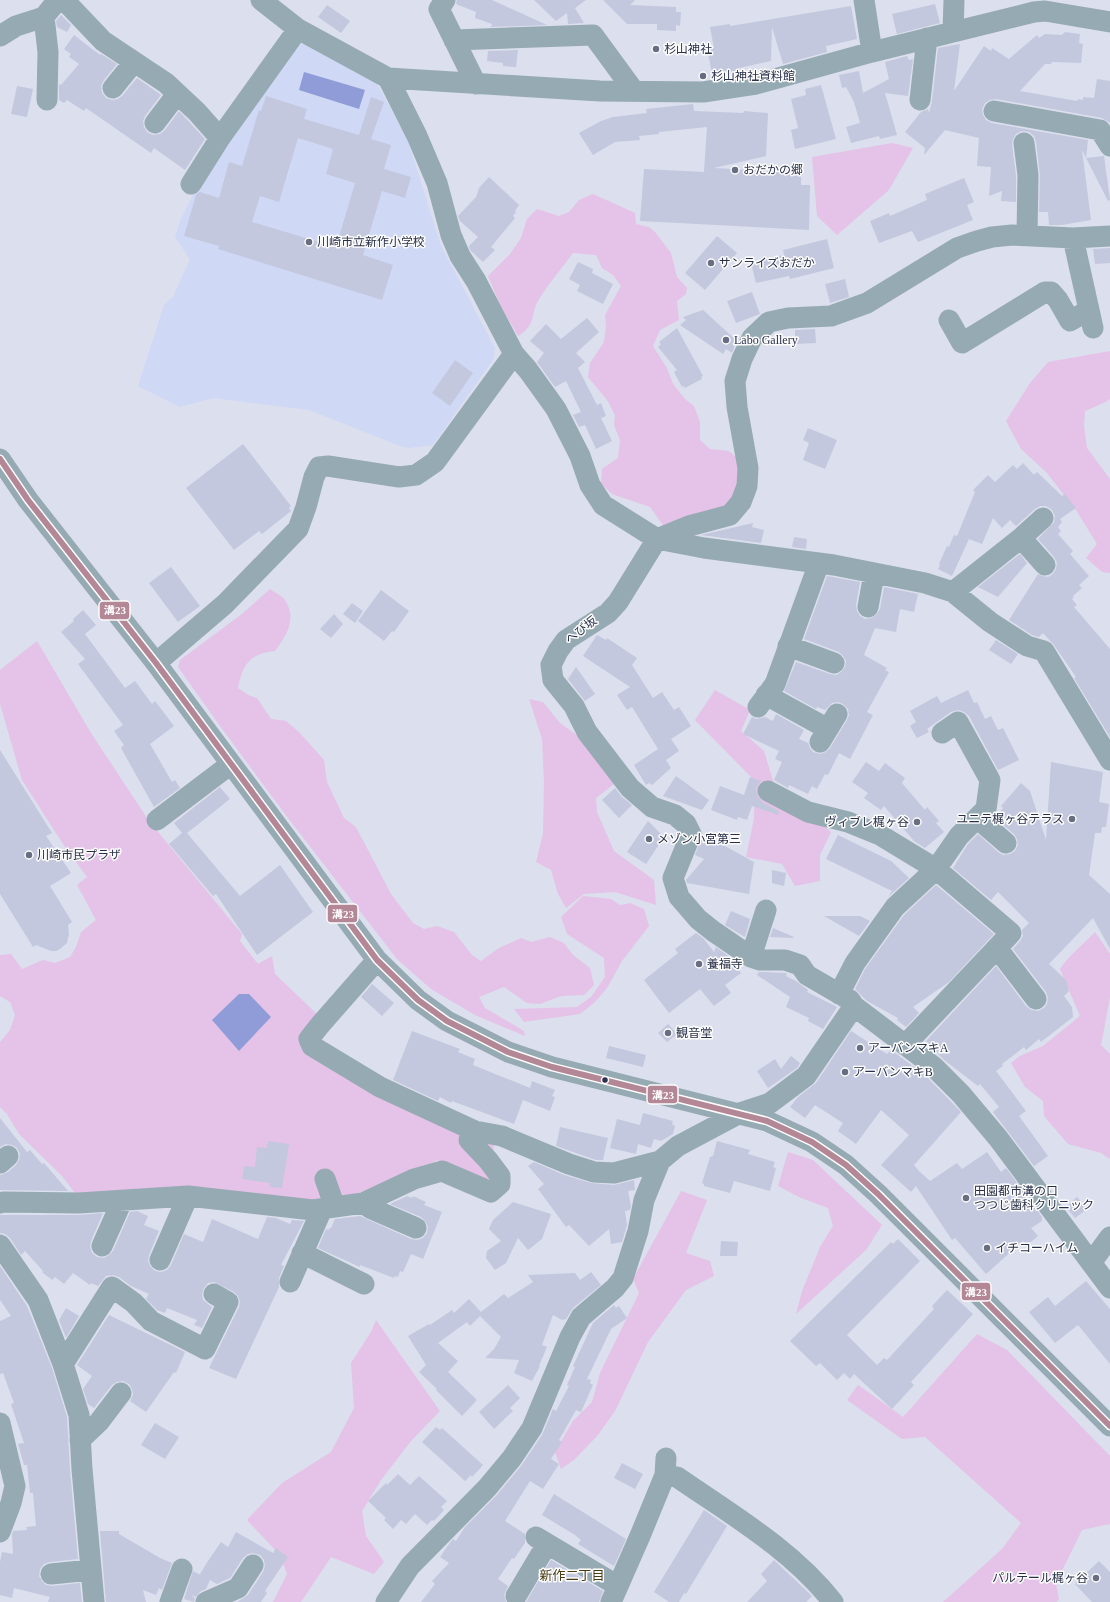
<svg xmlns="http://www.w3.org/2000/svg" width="1110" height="1602" font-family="'Times New Roman','Noto Sans JP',serif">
	<rect width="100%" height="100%" fill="#dcdfed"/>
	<path fill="#cfd8f5" d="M304,44L374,78L408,141L441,246L495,348L493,360L433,445L409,448L400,446L309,410L213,398L180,407L138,386L164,305L173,297L190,259L175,237L181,219L196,189L296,45Z"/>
	<path fill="#e5c2e7" d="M892,143L913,148L889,190L837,235L817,216L812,157Z
		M593,194L635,213L636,224L649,227L655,232L671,253L677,277L687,288L686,294L677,301L679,320L660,330L653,346L667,368L673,384L685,399L694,406L700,422V440L710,449L729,451L740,461L736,499L725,508L665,528L650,507L612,494L601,484L602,469L618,458L620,440L614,425L615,415L607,400L588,377L590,363L604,342L606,326L605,315L621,286L613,275L602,268L596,255L573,253C562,268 549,283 539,299C530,313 537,325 518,336L501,307L488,276L510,254L521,238L527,219L537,209L559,216L569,212L579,200Z
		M1110,351V399L1106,402L1085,411L1084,426L1087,448L1110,479V573L1102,572L1086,558L1097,544L1076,510L1061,491L1047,473L1021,449L1006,421L1030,383L1048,362Z
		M270,589C274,592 282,596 285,600C297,619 287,635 275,651C249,654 243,664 238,688L248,695L257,698L271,719L286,721L298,731L324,760L327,782L344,818L356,827L391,894L413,923L424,929L437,926L454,932L472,955L481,961L499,948L521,938L531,942L550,937L564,943L573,955L590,968L594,985L584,995L561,996L540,1004L527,1003L504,987L479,997L485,1008L524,1031L525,1036L475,1015L431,989L397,959L288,818L220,726L178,667L180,660L242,614Z
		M37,641L91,733L149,821L242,934L240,941L258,964L272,956L275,974L320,1017L305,1036L494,1145L489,1185L437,1160L412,1176L313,1207L78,1197L62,1176L19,1134L7,1114L0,1107V1042L10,1030L15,1015L10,1002L0,996V955L11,954L22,969L43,960L55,963L70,957L76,947L81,932L96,920L77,885L87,877L63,844L22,780L0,704V670Z
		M715,690L750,710L741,731L764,751L774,784L831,832L820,855V881L795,886L782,864L746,857L754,819L755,781L695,720Z
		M529,699L543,702L560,723L593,747L618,781L596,798L597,812L614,851L654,880L656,905L615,892L584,894L566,908L558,894L551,870L536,862L543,834L544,782L542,739Z
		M583,896L611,899L620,905L630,903L644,909L649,926L622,961L607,988L595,1002L580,1014L524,1022L514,1009L577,1007L591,997L605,977L604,958L567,934L561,917Z
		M1095,932L1110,954V997L1101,1045L1110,1054V1159L1101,1153L1068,1144L1044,1116L1043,1101L1025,1087L1011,1063L1020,1056L1043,1046L1080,1016L1060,969C1069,955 1083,945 1095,932Z
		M788,1152L813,1160L882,1225L866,1250L796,1314L802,1291L820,1247L833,1226L828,1208L801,1198L778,1186Z
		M681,1191L707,1200L686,1253L710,1261L714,1276L686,1290L648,1342L615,1411L598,1435L574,1460L561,1469L555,1452L573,1421L592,1402L600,1373L639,1293L633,1279Z
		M376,1320L440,1411L411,1441L381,1480L362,1511L366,1536L384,1562L374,1574L331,1557L301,1602H273L287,1574L280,1555L247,1520L282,1483L331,1452L354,1408L351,1363L371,1332Z
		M977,1334L1007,1350L1110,1456V1524L1082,1530L1056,1583L1059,1600L1056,1602H943L1002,1549L1021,1523L925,1437L902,1439L847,1400L858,1385L903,1417Z"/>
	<path fill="#8f9cd7" d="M304,72L365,90L359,109L299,90Z
		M239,994H249L271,1017L239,1051L212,1020Z"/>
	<path fill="#c3c8de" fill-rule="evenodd" d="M457,0H492L547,25L491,27L492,24L475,18L476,12L456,4Z
		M534,0H586L575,8L584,23L568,24L567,13L556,21Z
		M603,0H635L630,5L676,7V12H681L680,26L676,25V31L657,30V24H627Z
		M935,4L940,23L897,34L892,14Z
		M327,5L350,21L341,33L318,17Z
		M851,6L857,39L826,46L827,52L783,64L772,27L771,61L739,68L740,74L713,78L707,49L714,48L710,27L730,24V26Z
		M61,15L71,25L67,32L57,27L56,21Z
		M1065,32L1080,34L1079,43L1083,44L1081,63L1052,62L1051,64H1045L1020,91L1077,101L1078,99L1083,100V97L1094,98L1097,79L1110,81V123L1102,118L996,99L990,100L985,103L982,109L983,115L986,120L992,123L1088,140L1086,158L1104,156L1110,200L1108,201L1082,150L1091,220L1062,225H1049L1048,212H1039L1040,175L1036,142L1034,136L1029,132L1022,131L1016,134L1013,139L1012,144L1016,176V202L1001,201L1002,191L989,196L991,167L977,166L979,138L945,130L924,155L925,148L905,132L921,112L928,109L929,113L932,101L938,48L960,44L954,91L984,46L991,51L992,48L1009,59L1037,35L1039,38L1045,34L1062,35Z
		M74,35L100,55L101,54L117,64L104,80L101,86L102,93L106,98L112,100L118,99L122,96L137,78L161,95L145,116L143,121L144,127L147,132L153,135L160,134L165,130L179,111L205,139L185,170L154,148L151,153L86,108L84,111L67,100L64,103L59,100V84L61,85L79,64L69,57L71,54L64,49Z
		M518,50L516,67L503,66V63L487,61L488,51Z
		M907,56L909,60L913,59L908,96L885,93L897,135L880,139L879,136L851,143L846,127L860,123L854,102L846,87L842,88L839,75L859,71L863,93L889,79L885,62Z
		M821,85L836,139L795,149L791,130L798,128L791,99L806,95L805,89Z
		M17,86L33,89L27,117L11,114Z
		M266,96L307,109L304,119L359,135L371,97L384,102L371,139L391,145L384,169L411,177L405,198L382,191L363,255L393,265L382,300L218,249L219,246L184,236L196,195L200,192L219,198L229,162L242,166L259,110L261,111ZM298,138L333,149L326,174L355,183L336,247L252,222L260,196L279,202Z
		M693,104L694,111L743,113L744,111L768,113L766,156L714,168L801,173V185H810L809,230L640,221L644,169L704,172L707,127L659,132V134L639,136L640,140L615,142L593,155L579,133L601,121L613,117L647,113L646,109Z
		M489,177L519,205L515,211L516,212L513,216L515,218L491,247L495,250L483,262L470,250L469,246L478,237L460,221L458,216L476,197L479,188Z
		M964,178L974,202L967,205L973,220L918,242L912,231L879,243L870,221L889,213L890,216L927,200L925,194Z
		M717,236L737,253L705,290L685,273Z
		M827,239L834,268L790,279L789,276L756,283L751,263L784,255L783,250Z
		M1110,248V263L1095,264L1093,249Z
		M578,262L593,269L592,273L613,284L603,304L577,291L580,285L569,279Z
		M845,279L849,297L830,303L825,284Z
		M752,292L760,314L736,323L727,301Z
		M703,310L737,341L732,353L726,349L723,354L680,325L686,320L683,317Z
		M587,318L599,332L576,353L585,362L578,368L597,405L601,403L606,416L601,418L612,441L596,449L585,425L579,427L573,415L581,412L566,381L555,387L537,362L544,353L530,341L546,324L561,339Z
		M677,328L703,376L701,377L702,379L685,388L684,386L682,387L674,372L677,370L658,347L661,344L659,342Z
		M815,329L816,343L795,344V330Z
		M455,360L473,373L450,406L432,393Z
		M808,428L837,440L825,469L803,460L809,443L803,440Z
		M243,444L291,506L289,508L291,511L262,534L259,531L234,550L186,488Z
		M1023,463L1034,475L1037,472L1062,496L1065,494L1076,508L1060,519L1062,522L1058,527L1061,531L1058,534L1073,551L1070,554L1089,576L1079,585L1082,588L1073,596L1074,597L1072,599L1077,605L1074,607L1110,649V737L1074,678L1076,677L1054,645L1043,633L1039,637L1032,635L1009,620L1038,574L1042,576L1048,577L1053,574L1056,569L1057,563L1054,557L1038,539L1054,522L1055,516L1052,510L1046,506H1040L1035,509L1016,526L1010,520L1002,528L993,518L982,544L969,539L952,576L938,569L940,565L939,564L947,546L949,547L954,535L957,536L975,492L973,490L988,475L995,482L1013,465L1017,469Z
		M753,523L752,527L764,530L761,543L701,535Z
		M794,537L807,539L806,549L792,547Z
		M1020,554L1027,563L998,597L978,587Z
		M171,567L200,606L178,622L149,583Z
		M827,576L860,582L856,605L857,611L860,616L865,619L872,618L877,614L880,609L884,587L918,594L914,612L900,609L896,632L875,628L864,655L887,668L885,670L889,672L867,712L873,715L850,759L839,753L828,775L825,774L817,789L812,786L808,794L789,785L788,788L774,780L782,762L775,759L779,751L743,734L752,717L757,719L765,717L773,721L776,714L804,730L799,739L808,743L810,748L813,752L820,754L826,752L830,748L847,720L849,715L848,709L843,704L838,702L832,703L825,710L817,707L816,709L784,691L796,662L830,674L836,675L841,672L845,667L846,661L843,656L839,652L804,639Z
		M381,590L409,611L394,632L392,631L384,641L358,621Z
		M352,603L363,611L355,623L343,614Z
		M83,610L96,625L85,634L125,688L135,681L152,704L155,701L174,726L150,744L172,782L175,780L180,788L154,807L121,748L124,745L114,731L123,725L78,664L85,659L61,632L74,621L73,619Z
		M334,614L343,624L331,638L320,629Z
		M597,635L606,640L607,638L637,658L632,665L653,698L662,692L674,710L679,707L691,726L671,739L679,751L666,760L671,768L652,785L649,783L646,785L634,765L658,749L632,707L627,710L617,695L630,687L583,656Z
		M996,640L1018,654L1011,664L989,650Z
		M576,667L595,694L585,701L568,679Z
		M968,690L974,703L977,702L985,719L991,716L998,730L1003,728L1019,760L998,770L969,716L964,712L958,710L951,712L927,729L929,732L917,738L910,726L916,722L910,711L937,696L941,703Z
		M0,750L52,833L46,836L71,873L50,886L72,922L68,925L69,934L67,943L60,949L56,951H51L36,945L33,947L0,894Z
		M866,762L879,771L885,763L905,778L902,783L925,810L927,807L939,821L936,823L944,832L925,848L914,841L884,806L881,810L864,798L868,793L852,782Z
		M1051,762L1103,772L1099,802L1109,804L1106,827H1102L1101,833H1095L1089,875L1110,894V949L1093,918L1049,964L1066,980L1069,991L1064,996L1072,1007L1073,1017L1041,1042L1039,1039L1026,1050L1024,1047L1002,1064L1003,1066L996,1071L1026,1111L1019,1116L1048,1156L1034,1166L993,1112L999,1107L980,1084L978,1086L944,1060L926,1041L996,966L1026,1006L1031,1010L1038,1011L1044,1008L1047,1004L1048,998L1046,992L1013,949L1020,941L1023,936L1022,930L1029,923L998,892L991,900L953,868L968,844L978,834L998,852L1003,855L1010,854L1015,851L1018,845L1017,839L1014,834L995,818L1003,808L1001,806L1021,783L1030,791L1046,840Z
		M676,776L709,800L702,810L663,796Z
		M750,777L761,781L757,786L756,791L758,797L762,802L779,811L778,815L752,806L747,820L738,817L737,820L711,810L720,786L744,795Z
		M220,787L230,799L187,833L240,896L280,865L313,912L257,955L216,894L213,896L169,844L182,833L174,823Z
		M615,788L622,797L632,805L619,818L602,800Z
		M648,821L662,835V840L646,864L627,852Z
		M703,834L754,862L749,894L687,883L686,880L704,859L695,855Z
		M838,835L891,861L909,878L888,897L892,891L826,859Z
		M772,870L786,873L784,886L772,883Z
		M936,885L994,934L949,982L913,1007L919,1013L906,1027L897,1020L898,1018L867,1001L855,989L865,969L904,915Z
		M731,911L750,919L745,937L725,925Z
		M824,916H860L870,921L859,936Z
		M773,928L794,937L793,938L770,937Z
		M696,933L703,938L714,952L716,947L727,955L741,973L725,985L731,993L714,1006L700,989L669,1013L644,980L678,953L675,949Z
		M759,972L786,973L787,974L786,976L796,981L808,990L807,992L837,1007L823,1029L808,1021L809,1018L786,1007L790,997L757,975Z
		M372,984L394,1003L382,1016L361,997Z
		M668,1024L677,1034L667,1042L658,1033Z
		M412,1031L460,1049L458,1052L475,1059L473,1065L530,1088L532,1081L555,1090L552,1096L555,1097L550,1111L523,1100L514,1124L452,1101L451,1103L440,1097L438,1101L393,1080Z
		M851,1031L887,1054L891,1050L925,1075L961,1112L914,1165L919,1171L930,1181L957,1163L962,1169L987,1152L1001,1172L1006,1168L1042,1217V1221L1031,1228L1038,1236L1027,1245L1023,1241L986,1274L955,1238L952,1240L916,1186L911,1192L881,1165L909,1135L881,1110L856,1144L838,1131L843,1123L818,1107L815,1105L805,1118L790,1107L798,1097L816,1083Z
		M609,1046L646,1055L643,1067L606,1058Z
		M791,1056L800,1063L797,1068L768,1088L757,1071L775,1059L781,1069Z
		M643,1113L673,1121L672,1124L675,1126L673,1134L661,1141L654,1139L651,1148L638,1144L636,1154L610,1148L617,1119L640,1125Z
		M0,1118L27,1152L30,1150L42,1164L44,1163L68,1191L0,1190V1175L8,1172L16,1165L19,1160L20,1154L17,1148L12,1145L6,1144L0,1147Z
		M560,1127L608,1138L603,1160H596L556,1146Z
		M268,1141L289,1144L282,1188L269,1187L270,1183L242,1179L244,1166L255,1167L257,1147L267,1148Z
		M717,1141L750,1150L748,1154L775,1162L773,1167L776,1168L770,1191L734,1181L730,1193L704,1186V1184L702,1183L710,1157L713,1156Z
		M534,1162L564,1175L591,1183L614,1185L634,1180L635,1190L628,1191L631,1206L630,1210L625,1211L627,1225L622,1242L611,1244L609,1229L589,1246L569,1225L566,1227L538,1189L544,1184L528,1166Z
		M407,1196L412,1198L413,1196L426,1202L424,1205L442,1212L423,1259L411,1254L403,1272L400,1271L398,1277L395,1276L394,1278L360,1265V1267L318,1248L326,1229L328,1230L330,1228H331L335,1219L360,1216L411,1239L417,1240L423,1238L427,1233L428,1227L425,1221L421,1217L390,1204Z
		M1077,1197L1087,1209L1075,1218L1066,1207Z
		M513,1202L551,1214L542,1239L528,1250L518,1238L506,1263L495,1270L486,1258L487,1251L501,1241L489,1229L493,1220Z
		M137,1211L148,1216L144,1225L159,1231L149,1255L148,1261L151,1267L155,1271L161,1272L167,1270L171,1265L184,1234L203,1242L212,1219L258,1239L267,1217L276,1218L290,1224L292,1220L304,1221L281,1265L284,1266L279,1278V1287L236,1379L209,1368L239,1307L240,1302L238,1296L234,1292L214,1282L208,1283L204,1288L202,1294L203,1300L212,1307L202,1328L194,1325L197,1320L167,1308L165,1313L157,1310L146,1299L149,1294L131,1286L119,1277L113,1275L106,1276L98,1286L91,1283L90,1285L73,1273L64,1284L55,1277L52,1280L42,1272L43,1271L25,1251L21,1255L10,1238L5,1234L0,1233V1215H79L103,1213L91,1241L90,1247L92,1253L97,1257L104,1258L109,1255L113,1251L130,1212Z
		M898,1239L920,1261L847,1335L877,1365L884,1358L887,1360L934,1309L932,1306L947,1290L973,1314L911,1382L914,1385L892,1409L854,1374L850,1379L844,1373L837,1380L820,1363L816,1366L790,1341L891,1242L893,1244Z
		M721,1241L738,1242L737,1256H720Z
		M0,1266L27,1306L52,1368L67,1417L70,1470L78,1559L50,1562L44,1564L40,1569L39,1576L42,1581L46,1585L52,1586L80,1583L82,1602H48L50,1597L14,1588L12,1598L0,1595V1562L2,1552L13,1554L12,1534L13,1531L27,1530L26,1527L36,1526L33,1493H30L27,1465H24L18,1444L24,1443L11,1404L14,1403L3,1373L0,1374V1321L11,1316L0,1300Z
		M591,1272L601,1285L573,1308L566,1319L562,1320L553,1315L542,1345L547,1347L539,1366H540L532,1381L514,1373L519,1360L485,1358L494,1349L501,1337L480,1316L470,1326L467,1322L438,1343L458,1361L448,1372L477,1400L462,1416L436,1390L437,1389L419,1372L426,1365L408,1336L429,1324L430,1325L452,1310L454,1313L469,1299L481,1312L504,1294L508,1298L533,1282L528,1275L575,1273L580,1280Z
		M1086,1281L1110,1309V1364L1078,1325L1055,1343L1029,1312L1048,1297L1055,1306Z
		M614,1305L616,1308L619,1306L627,1318L611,1329L587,1379L591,1380L590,1383L593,1385L581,1412L576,1410L559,1440L562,1442L551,1459L559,1464L543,1489L530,1481L505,1521L525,1534V1543L514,1559L512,1558L498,1579L508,1586L504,1595L506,1602H421L435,1584L432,1581L449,1563L440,1557L449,1544L453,1539L456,1541L465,1527L496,1496L521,1466L542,1435L553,1409L556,1411L569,1386L567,1385L575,1367L573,1366L593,1323Z
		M66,1308L79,1316L66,1338L59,1320Z
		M109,1315L185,1352L176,1373L174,1372L146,1412L130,1401L133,1395L132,1389L129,1384L123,1381L117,1382L112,1385L94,1408L88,1404L83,1389L92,1376L77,1365Z
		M508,1385L520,1398L510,1408L513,1411L494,1429L479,1412Z
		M155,1423L179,1437L165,1459L141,1445Z
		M436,1427L440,1430L442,1428L483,1465L472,1477L471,1475L465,1481L422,1442Z
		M622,1463L643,1474L635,1489L614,1478Z
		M398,1474L410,1485L419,1476L447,1501L441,1507L444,1510L434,1521L432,1520L427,1525L415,1514L406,1524L401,1520L393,1529L384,1520L386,1518L368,1501L386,1483L387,1485Z
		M554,1494L626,1539L614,1566L578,1544L581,1540L575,1535L542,1515Z
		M704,1510L727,1526L686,1594L684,1593L679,1602H669L654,1592Z
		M100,1531H119V1534L160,1558L172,1563L162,1590L159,1588L156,1595L143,1590L146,1602H106Z
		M236,1532L273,1553L276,1548L288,1557L265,1591L267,1593L261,1602H237L248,1595L263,1572L265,1566L264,1560L260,1555L253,1553L248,1554L243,1558L230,1578L217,1584L210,1580L206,1589L201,1591L196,1597L192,1595L195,1599L194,1602L184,1599L193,1571L201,1575L200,1574L208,1561L221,1542L228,1547Z
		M551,1560L603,1591L599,1602H526Z
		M774,1560L812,1596L806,1602H747L767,1581L761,1574Z
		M1099,1561L1110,1572V1602H1092L1075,1584Z"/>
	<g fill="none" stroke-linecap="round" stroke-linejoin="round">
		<path stroke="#95aab2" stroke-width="21" d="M64,0L103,41L166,83L197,112L220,138
			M261,0L298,29L388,78L600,91L703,92L756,84L872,52L1034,12L1045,11L1110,22
			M445,0L439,9L476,84
			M864,0L872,52
			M44,17L48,52L47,100
			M953,32L954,0
			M0,36L16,26L44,17L52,7
			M454,40L593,35L634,91
			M388,78L417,136L437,183L451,235L460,256L476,281L514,354L528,370L556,409L580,456L590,485L603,505L657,539L704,548L834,565L925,583L953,592L990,622L1027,646L1044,651L1110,760
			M113,88L134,62
			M920,100L927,38
			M994,111L1100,130L1110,146
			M155,123L177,94
			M1024,143L1028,175L1027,235
			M191,184L220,138L298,29
			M1073,238L1093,328
			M949,320L962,343L1045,292H1051L1058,300L1070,321L1089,310
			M0,459L28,500L156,663L377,960L418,1000L447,1021L508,1052L552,1067L767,1121L812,1142L846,1165L878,1194L1110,1426
			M1021,538L1045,565
			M953,592L1021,538L1043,518
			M868,607L874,574
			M788,646L834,663
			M156,663L225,604L298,529L306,507L314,477L319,467L328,466L399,477L416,475L435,462L514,354
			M766,695L828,729
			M758,707L775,684L819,563
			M820,742L837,714
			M768,791L808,812L848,822L880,835L936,869L1011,933L906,1044
			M977,818L1006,843
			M157,820L231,764
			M997,948L1036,999
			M751,957L766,910
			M377,960L320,1025L309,1039L312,1046L380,1087L475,1131
			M839,994L855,963L895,907L936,869L959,836L986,809L990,780L958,722L942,733
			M854,1006L850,1000L807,975L800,965L785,960H760L751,957L713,931L698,919L679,897L673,878L691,834L686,824L675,815L652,807L630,788L587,732L574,706L553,680L551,665L558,651L566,640L608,613L618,602L657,539L689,526L730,515L741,502L747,486L748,468L737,407L735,381L742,359L752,338L769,322L788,318L831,316L867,303L957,248L977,241L992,237L1012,235L1073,238L1110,236
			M0,1163L8,1156
			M325,1179L335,1207
			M0,1203L3,1202L79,1203L188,1196L313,1210L363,1203L414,1179L442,1171L491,1192L500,1184V1176L488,1160L469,1140L475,1131L502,1136L569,1164L594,1172L614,1173L660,1161
			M363,1203L370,1208L416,1228
			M0,1245L38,1300L63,1364L79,1415L82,1469L94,1602
			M102,1246L122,1201
			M302,1253L364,1284
			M160,1260L188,1196
			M1091,1263L1110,1237
			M290,1282L322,1209
			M63,1364L112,1287L134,1303L151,1321L205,1349L228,1302L214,1294
			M0,1423L15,1486L11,1503L0,1532
			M80,1440L99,1422L121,1393
			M665,1475L677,1477C732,1515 791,1549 833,1602
			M536,1537L618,1586
			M51,1574L91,1570
			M516,1596L547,1544
			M170,1602L182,1569
			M206,1602L238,1588L253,1565
			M386,1602L410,1566L487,1488L512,1458L532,1428L570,1337L581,1317L615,1288L623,1278L638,1231L644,1200L660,1161L678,1146L740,1113L770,1103L806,1076L854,1006L933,1066L961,1094L998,1138L1110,1288
			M611,1602L640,1536L665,1475L666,1458"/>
		<g stroke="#fdfdfd" stroke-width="9">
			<path id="bus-1" d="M0,459L28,500L156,663L377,960L418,1000L447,1021L508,1052L552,1067L767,1121L812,1142L846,1165L878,1194L1110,1426"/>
		</g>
		<use href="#bus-1" stroke="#b48797" stroke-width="6"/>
	</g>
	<g fill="#686d82" stroke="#fdfdfd" stroke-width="1.5">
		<circle cx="656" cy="49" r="4"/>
		<circle cx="703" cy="76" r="4"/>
		<circle cx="735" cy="170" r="4"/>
		<circle cx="309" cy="242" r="4"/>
		<circle cx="711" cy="263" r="4"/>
		<circle cx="726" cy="340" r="4"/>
		<circle cx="1072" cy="819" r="4"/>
		<circle cx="917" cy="822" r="4"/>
		<circle cx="649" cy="839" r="4"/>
		<circle cx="29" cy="855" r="4"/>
		<circle cx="699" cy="964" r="4"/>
		<circle cx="668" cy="1033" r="4"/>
		<circle cx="860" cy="1048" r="4"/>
		<circle cx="845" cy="1072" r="4"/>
		<circle cx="966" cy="1198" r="4"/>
		<circle cx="987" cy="1248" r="4"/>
		<circle cx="1096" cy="1578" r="4"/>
	</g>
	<circle fill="#293049" stroke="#fdfdfd" stroke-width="1.5" cx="605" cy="1080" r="3.5"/>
	<g text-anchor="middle" stroke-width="3" stroke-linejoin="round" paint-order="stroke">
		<g font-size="12" fill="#293049" stroke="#fdfdfd" text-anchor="start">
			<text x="664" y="53">杉山神社</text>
			<text x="711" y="80">杉山神社資料館</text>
			<text x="743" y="174">おだかの郷</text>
			<text x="317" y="246">川崎市立新作小学校</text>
			<text x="719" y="267">サンライズおだか</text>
			<text x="734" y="344">Labo Gallery</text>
			<text x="1064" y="823" text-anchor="end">ユニテ梶ヶ谷テラス</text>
			<text x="909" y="826" text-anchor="end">ヴィブレ梶ヶ谷</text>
			<text x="657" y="843">メゾン小宮第三</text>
			<text x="37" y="859">川崎市民プラザ</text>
			<text x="707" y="968">養福寺</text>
			<text x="676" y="1037">観音堂</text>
			<text x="868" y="1052">アーバンマキA</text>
			<text x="853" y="1076">アーバンマキB</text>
			<text x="974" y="1195">田園都市溝の口<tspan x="974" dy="14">つつじ歯科クリニック</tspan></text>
			<text x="995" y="1252">イチコーハイム</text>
			<text x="1088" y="1582" text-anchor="end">パルテール梶ヶ谷</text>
		</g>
		<g font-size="12" fill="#293049" stroke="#fdfdfd">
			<text transform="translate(581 630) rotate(-38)" y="4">へび坂</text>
		</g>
		<g font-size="13" fill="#493d14" stroke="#fdfdfd">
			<text x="572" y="1580">新作二丁目</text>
		</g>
	</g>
	<g stroke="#fdfdfd" stroke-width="1.5">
		<rect x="99" y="601" width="31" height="19" rx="4" fill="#b48797"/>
		<rect x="327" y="904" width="31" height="19" rx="4" fill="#b48797"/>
		<rect x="647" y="1085" width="31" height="19" rx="4" fill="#b48797"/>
		<rect x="961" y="1282" width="30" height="19" rx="4" fill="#b48797"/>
	</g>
	<g font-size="11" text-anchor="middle" font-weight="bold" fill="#fff">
		<text x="115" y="614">溝23</text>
		<text x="343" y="918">溝23</text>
		<text x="663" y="1099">溝23</text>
		<text x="976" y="1296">溝23</text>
	</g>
</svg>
